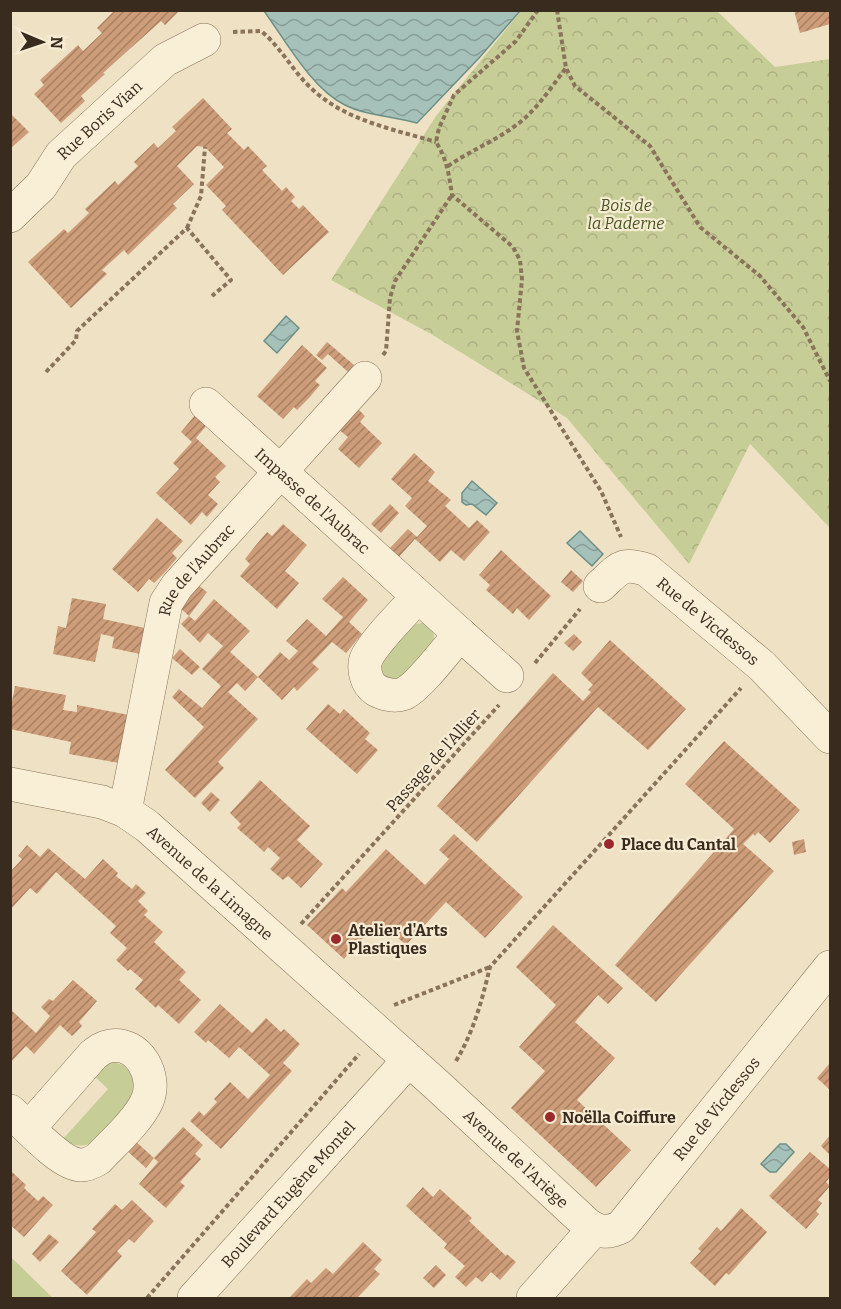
<svg xmlns="http://www.w3.org/2000/svg" width="841" height="1309" font-family="Bitter,serif">
	<defs>
		<pattern id="forest-crowns" width="20" height="18" patternUnits="userSpaceOnUse" patternTransform="scale(1.5)"><rect width="20" height="18" fill="#c7cd97"/><path d="M2 6a3 3 0 1 1 6 0M12 15a3 3 0 1 1 6 0" fill="none" stroke="#acb082"/></pattern>
		<pattern id="water-waves" width="16" height="10" patternUnits="userSpaceOnUse" patternTransform="scale(1.5)"><rect width="16" height="10" fill="#a6c1b9"/><path d="M0 5q4-4 8 0t8 0" fill="none" stroke="#889d96"/></pattern>
		<pattern id="building-hatch" width="6" height="6" patternUnits="userSpaceOnUse" patternTransform="scale(1.5)"><rect width="6" height="6" fill="#cd9c79"/><path d="M-1 1l2-2M0 6l6-6M5 7l2-2" fill="none" stroke="#a77f63"/></pattern>
	</defs>
	<rect width="100%" height="100%" fill="#efe2c4"/>
	<path fill="#c7cd97" d="M423,623L430,626L434,635L433,642L400,679L392,681L383,678L379,669L380,662L415,624Z
		M113,1062C166,1075 111,1123 93,1142C82,1148 73,1146 63,1139L108,1089L93,1075L103,1065Z
		M11,1257L53,1298H11Z"/>
	<path fill="url(#forest-crowns)" d="M521,11H717L775,67L830,59V528L750,444L689,564L567,418L431,334L331,280L436,116Z"/>
	<path fill="url(#water-waves)" stroke="#6c9087" stroke-width="1.5" d="M264,11H520L479,58L417,123C394,116 367,116 345,105C311,88 286,41 264,11Z
		M286,316L299,328L277,353L264,341Z
		M472,481L497,503L486,515L472,504L466,505L462,502V493Z
		M580,531L603,554L592,566L567,543Z
		M780,1144H786L794,1152L776,1172H770L761,1164Z"/>
	<path fill="url(#building-hatch)" d="M115,10H180L165,25L161,21L103,73L105,74L81,96L85,101L61,123L34,94L44,85L40,80L78,45L83,51L102,33L97,28Z
		M794,10H830V24L800,33Z
		M203,98L232,129L227,133L244,150L248,146L267,166L262,170L282,191L286,187L295,197L291,201L299,209L303,205L329,232L283,275L222,210L226,206L206,185L224,167L205,147L197,146L177,166L194,184L173,204L177,208L128,255L124,250L102,270L107,274L71,308L28,262L64,229L68,233L89,213L85,209L115,181L118,185L138,166L134,162L154,143L158,148L176,131L172,127Z
		M10,113L29,132L10,149Z
		M327,342L354,365L348,372L328,354L322,360L316,355Z
		M302,345L327,368L315,381L320,385L309,398L297,410L294,407L283,419L257,396Z
		M357,408L365,416L360,422L382,443L359,468L338,449L348,437L338,429Z
		M196,414L207,425L196,438L226,466L215,477L220,482L208,495L218,504L207,517L202,512L191,525L156,493L179,469L173,463L192,442L181,432Z
		M414,453L435,472L428,481L451,500L445,506L469,528L477,520L490,532L464,561L451,550L440,562L415,539L398,558L389,549L408,529L417,537L427,526L405,506L412,498L391,479Z
		M390,504L399,513L381,533L371,524Z
		M157,518L183,541L172,553L177,558L166,571L154,583L149,579L138,592L112,569Z
		M283,524L307,545L285,571L299,583L277,609L240,576L250,564L245,559L256,545L267,532L272,536Z
		M501,550L551,596L529,620L517,608L513,614L486,590L490,585L479,575Z
		M571,570L583,581L573,592L561,582Z
		M343,577L368,600L349,622L362,634L346,653L332,642L312,663L319,669L297,691L294,687L282,700L258,677L280,652L289,660L298,651L286,641L307,619L326,636L343,617L322,599Z
		M198,585L207,592L189,616L179,607Z
		M72,598L106,604L103,619L145,628L140,654L112,648L114,637L101,634L95,662L53,654L58,626L66,628Z
		M214,599L250,631L230,652L258,677L245,691L237,683L228,692L258,719L218,762L224,768L195,798L165,770L204,727L172,697L179,689L202,708L221,686L202,669L223,646L208,633L200,643L181,624L189,616L195,621Z
		M574,634L582,642L573,651L564,643Z
		M610,640L686,709L648,750L598,707L477,842L437,806L553,673L583,701L591,692L588,690L593,685L581,673Z
		M180,649L200,667L192,675L172,658Z
		M15,686L66,695L63,710L77,712V705L129,715L119,763L69,754L71,742L10,729V713Z
		M328,704L340,714L344,709L370,733L365,739L378,750L357,774L306,729Z
		M724,741L800,810L770,843L758,832L755,836L753,834L743,844L774,871L656,1002L615,965L734,829L685,784Z
		M260,780L310,826L297,840L323,864L301,888L288,876L283,880L270,869L280,858L268,847L264,852L251,840L237,828L241,824L230,813Z
		M211,792L220,800L210,812L201,803Z
		M454,834L523,897L485,938L446,902L406,945L379,921L344,959L307,925L342,888L346,892L386,849L425,885L449,859L439,850Z
		M804,839L806,852L794,855L792,842Z
		M27,845L40,857L48,848L85,879L103,859L118,873L116,876L132,889L136,884L146,893L138,901L148,911L144,915L163,932L154,942L186,972L179,980L201,1000L179,1024L158,1005L156,1008L135,989L143,980L130,969L128,971L116,960L127,948L110,933L116,926L56,872L37,894L30,888L10,910V872L22,859L18,856Z
		M553,925L623,988L608,1004L598,995L575,1022L615,1058L577,1100L631,1150L596,1187L511,1108L545,1071L519,1047L556,1005L516,967Z
		M73,980L97,1001L79,1022L82,1026L72,1036L60,1025L34,1054L26,1046L10,1063V1009L36,1033L50,1016L41,1007L49,999L53,1001Z
		M220,1004L252,1033L266,1018L281,1032L284,1029L300,1044L283,1063L292,1071L221,1149L190,1121L199,1111L204,1116L217,1102L214,1099L230,1082L248,1099L270,1075L239,1047L229,1058L208,1040L206,1043L194,1032Z
		M830,1063V1090L817,1078Z
		M183,1127L203,1145L195,1154L201,1159L180,1182L185,1186L166,1208L139,1184L158,1162L154,1158L146,1168L126,1150L134,1140L154,1158Z
		M830,1135V1155L821,1146Z
		M810,1152L830,1169V1177L826,1182L830,1186L818,1200L822,1203L816,1211L819,1214L806,1229L769,1196Z
		M10,1170L26,1185L24,1188L38,1201L43,1196L53,1205L24,1237L10,1225Z
		M423,1187L433,1197L440,1189L472,1218L469,1221L506,1256L507,1254L516,1262L500,1280L491,1272L482,1282L476,1277L466,1287L455,1277L465,1266L444,1248L447,1244L406,1206Z
		M132,1200L154,1221L134,1243L129,1239L117,1251L122,1256L87,1295L61,1271L96,1232L92,1229L115,1204L122,1210Z
		M741,1208L767,1232L729,1275L726,1273L715,1286L690,1263L701,1251L698,1249L717,1227L721,1231Z
		M49,1234L59,1242L40,1262L32,1254Z
		M363,1242L382,1260L374,1269L380,1274L358,1297L360,1298L290,1297L307,1279L311,1283L326,1268L333,1274Z
		M436,1265L446,1275L434,1288L423,1278Z"/>
	<g fill="none" stroke-linecap="round" stroke-linejoin="round">
		<g stroke="#89735a" stroke-width="34">
			<g id="minor">
				<path id="s1" d="M10,216L41,186L61,155L165,60L204,40"/>
				<path id="s2" d="M206,404L460,634C448,648 418,688 403,694C395,697 383,694 376,690C366,684 362,667 367,657C377,638 404,613 418,596"/>
				<path id="s3" d="M600,586C619,569 621,561 647,570L762,666L830,737"/>
				<path d="M460,634L507,676"/>
				<path id="s4" d="M10,784L102,802L125,811L147,826L438,1086L588,1225C600,1233 609,1233 621,1227L830,967"/>
				<path id="s5" d="M125,811L166,603L177,586L365,378"/>
				<path d="M10,1111C26,1125 61,1165 81,1165C87,1165 93,1162 98,1159C113,1143 138,1121 147,1101C158,1077 139,1041 110,1046C103,1047 98,1051 93,1055L29,1128"/>
				<path id="s6" d="M194,1298L408,1061"/>
				<path d="M533,1298L594,1229"/>
			</g>
		</g>
		<path stroke="#89735a" stroke-width="4" stroke-dasharray="4.5 3" stroke-linecap="butt" d="M538,10L516,41L454,95L439,128L436,142C447,159 449,175 452,195L513,247L520,260L522,279L517,331L524,368L601,491L621,537
			M557,10L566,68L575,86L650,146L700,227L760,276L803,327L830,381
			M233,32L261,31C281,47 293,72 313,90C347,121 393,129 436,142
			M448,166C474,148 510,135 531,112C544,99 555,82 566,68
			M187,228L201,196L205,147
			M383,355L386,351L390,298L395,281L452,195
			M46,372L76,340L77,331L187,228L231,280L212,296
			M535,663L580,609
			M301,924L499,705
			M394,1005L490,967
			M456,1061C474,1031 482,1000 490,967L741,688
			M147,1298L359,1054"/>
		<use href="#minor" stroke="#f9efd7" stroke-width="33"/>
	</g>
	<g fill="#99292a" stroke="#f6ecd3" stroke-width="2">
		<circle cx="609" cy="844" r="6"/>
		<circle cx="336" cy="939" r="6"/>
		<circle cx="550" cy="1117" r="6"/>
	</g>
	<g text-anchor="middle" stroke-width="4.5" stroke-linejoin="round" paint-order="stroke">
		<g font-size="16" fill="#392b1e" stroke="#f6ecd3">
			<text dy="6" stroke="none"><textPath href="#s1" startOffset="132">Rue Boris Vian</textPath></text>
			<text dy="6" stroke="none"><textPath href="#s2" startOffset="144">Impasse de l'Aubrac</textPath></text>
			<text dy="6" stroke="none"><textPath href="#s5" startOffset="256">Rue de l'Aubrac</textPath></text>
			<text dy="6" stroke="none"><textPath href="#s3" startOffset="134">Rue de Vicdessos</textPath></text>
			<text transform="translate(433 760) rotate(-48)" y="6">Passage de l'Allier</text>
			<text dy="6" stroke="none"><textPath href="#s4" startOffset="230">Avenue de la Limagne</textPath></text>
			<text dy="6" stroke="none"><textPath href="#s4" startOffset="927">Rue de Vicdessos</textPath></text>
			<text dy="6" stroke="none"><textPath href="#s4" startOffset="642">Avenue de l'Ariège</textPath></text>
			<text dy="6" stroke="none"><textPath href="#s6" startOffset="140">Boulevard Eugène Montel</textPath></text>
		</g>
		<g font-size="16" font-style="italic" fill="#495624" stroke="#f6ecd3">
			<text x="626" y="211">Bois de<tspan x="626" dy="18">la Paderne</tspan></text>
		</g>
		<g font-size="16" font-weight="bold" fill="#392b1e" stroke="#f6ecd3" text-anchor="start">
			<text x="621" y="850">Place du Cantal</text>
			<text x="348" y="936">Atelier d'Arts<tspan x="348" dy="18">Plastiques</tspan></text>
			<text x="562" y="1123">Noëlla Coiffure</text>
		</g>
	</g>
	<rect width="841" height="1309" fill="none" stroke="#392b1e" stroke-width="24"/>
	<g transform="translate(42 42) rotate(92)" stroke="#f6ecd3" stroke-width="4.5" paint-order="stroke">
	<path d="M0-4.5L10 22L0 15L-10 22Z" fill="#392b1e"/>
	<text y="-9" font-size="16" font-weight="bold" text-anchor="middle" fill="#392b1e">N</text>
	</g>
</svg>
